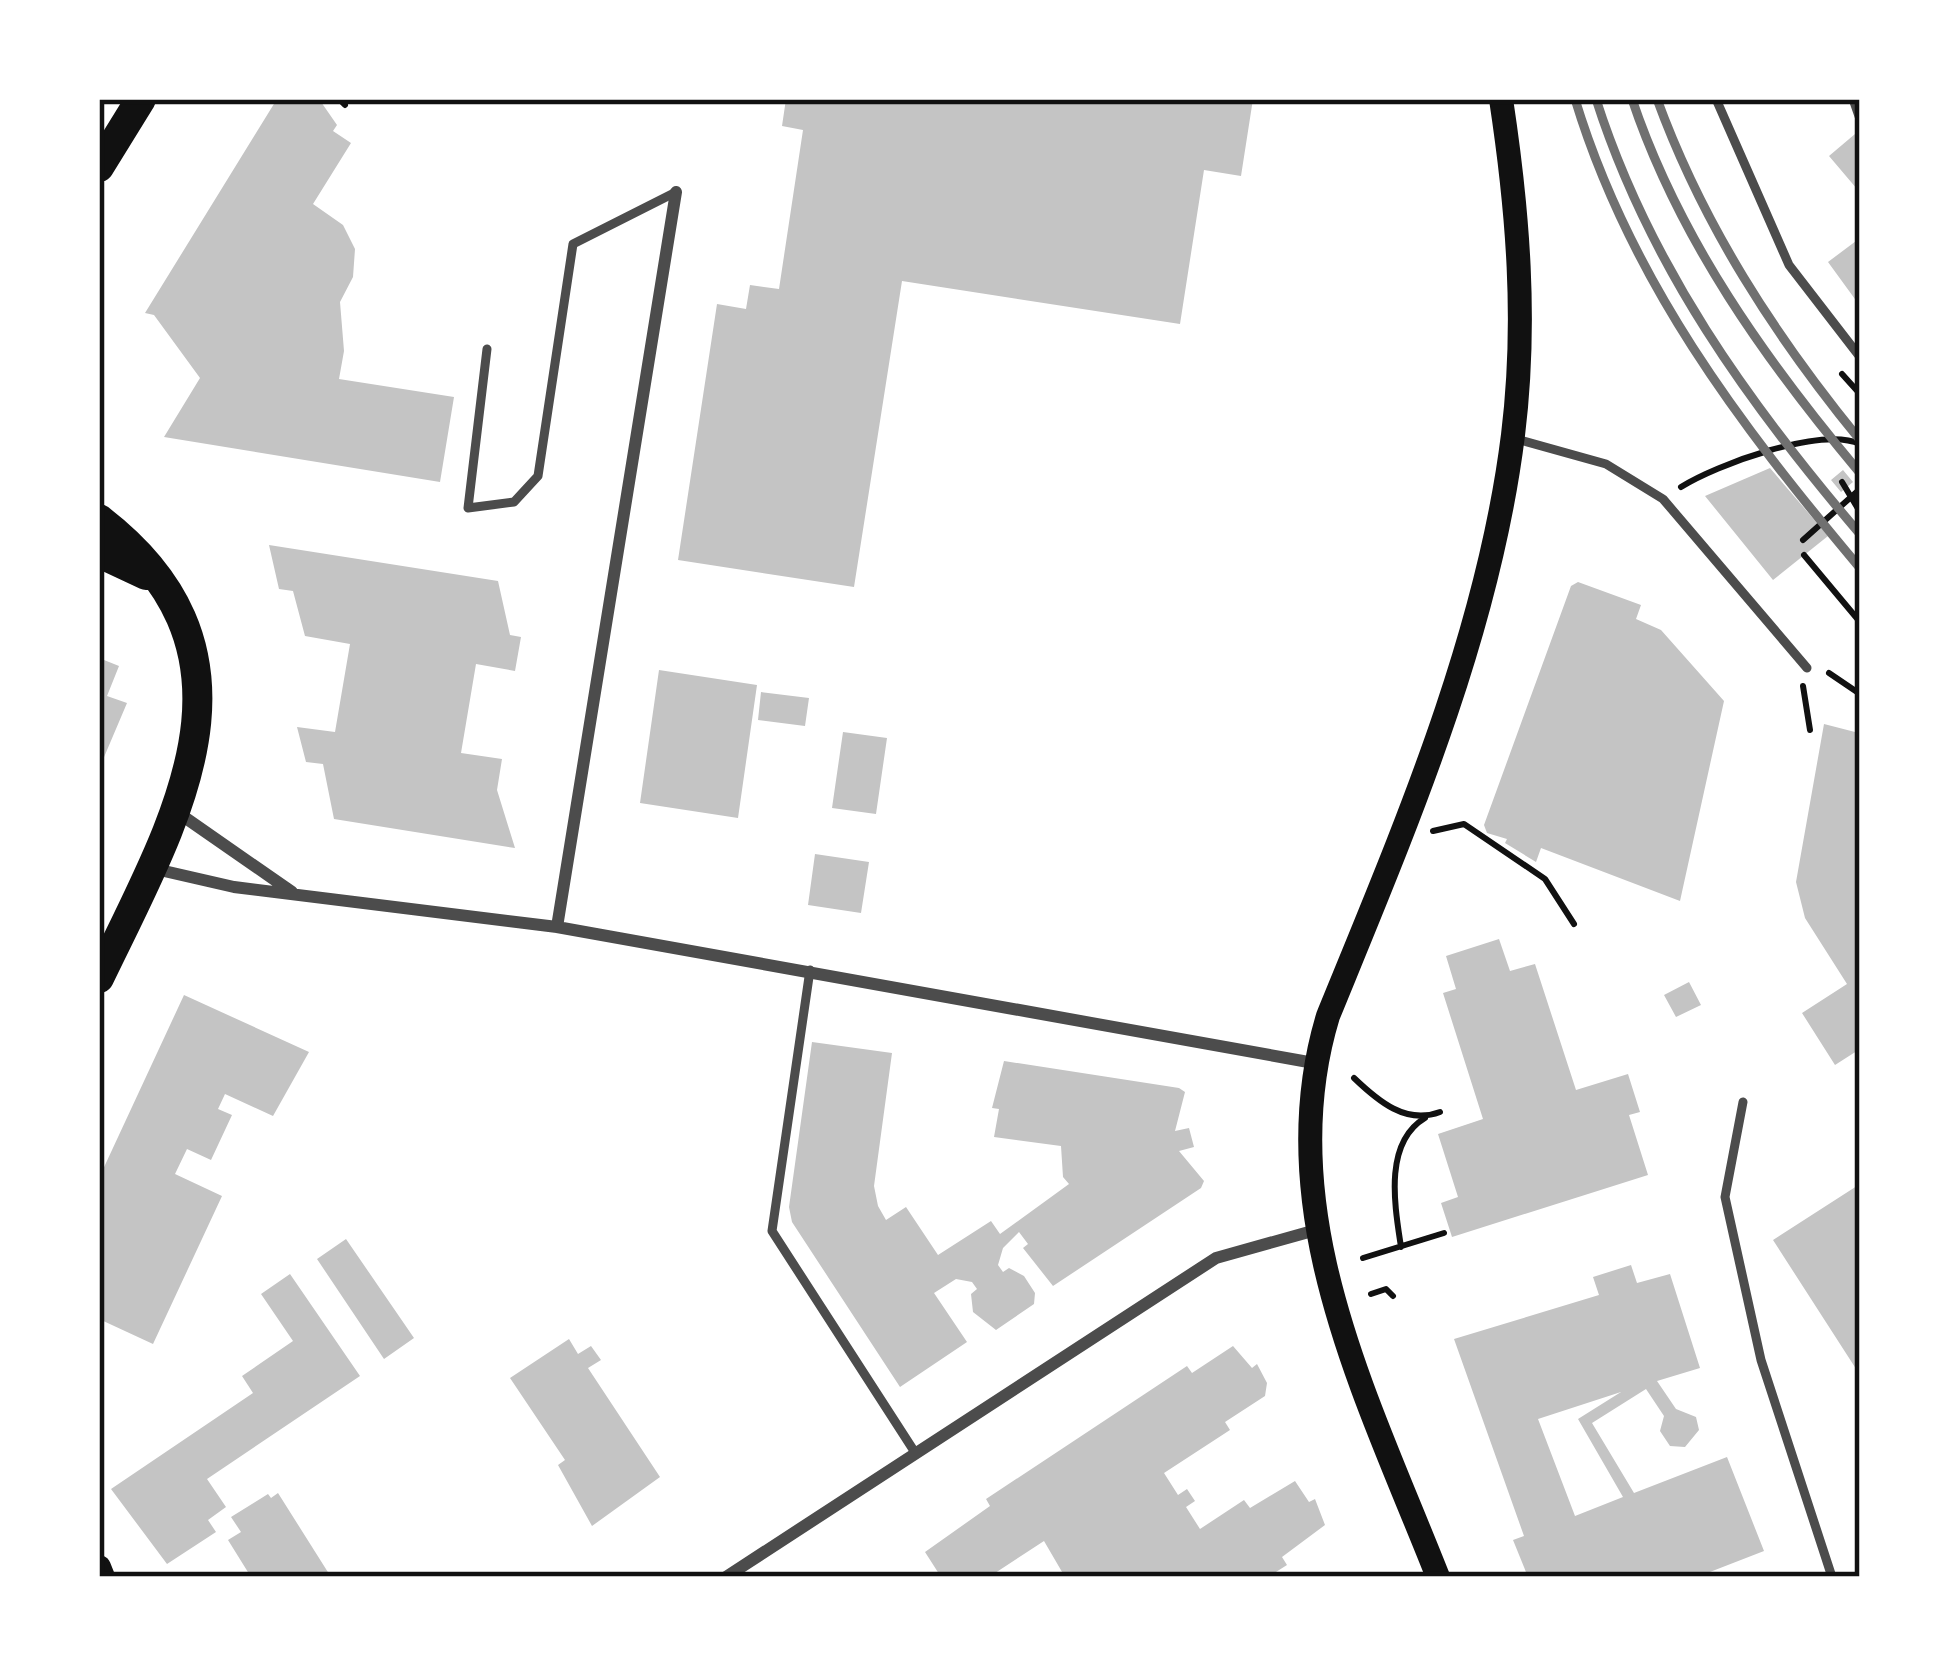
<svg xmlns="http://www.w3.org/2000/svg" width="1959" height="1676" font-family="Quicksand,sans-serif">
	<rect width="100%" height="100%" fill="#fff"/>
	<path fill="#c4c4c4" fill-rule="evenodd" d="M277,99H319L337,125L333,131L351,143L313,204L343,225L355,249L353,277L340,302L344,351L339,379L454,397L440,482L164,437L200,378L154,315L145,313Z
		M786,99H1253L1241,176L1204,170L1180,324L902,281L854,587L678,560L717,304L746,309L750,285L779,289L803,130L782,126Z
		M1855,134L1860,140L1857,189L1829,156Z
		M1860,238V306L1828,262Z
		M1770,468L1828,536L1773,580L1705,496Z
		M1843,470L1853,482L1841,492L1831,480Z
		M269,545L498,581L510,635L521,637L515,671L476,664L461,753L502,759L497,790L515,848L334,819L323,764L306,762L297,727L335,732L350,644L305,636L293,591L279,589Z
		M1578,582L1641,605L1636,619L1661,630L1724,701L1680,901L1541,848L1536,862L1505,843L1507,839L1487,833L1484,825L1571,586Z
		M99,658L119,666L107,696L127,703L99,769Z
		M659,670L757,685L738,818L640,803Z
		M761,692L809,698L805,726L758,720Z
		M1824,724L1855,732L1860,727V1049L1835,1065L1802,1013L1847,984L1805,918L1796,882Z
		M843,732L887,738L876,814L832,808Z
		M815,854L869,862L861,913L808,905Z
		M1499,939L1510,971L1535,964L1576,1090L1628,1074L1640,1112L1629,1115L1648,1175L1452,1237L1441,1203L1458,1197L1438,1134L1483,1119L1443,993L1456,989L1446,956Z
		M1689,982L1701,1005L1676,1017L1664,995Z
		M184,995L309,1052L273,1116L225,1094L218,1109L232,1115L211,1160L187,1149L175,1174L222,1196L153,1344L99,1319V1178Z
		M812,1042L892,1053L874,1186L878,1206L886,1220L906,1207L938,1255L991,1221L1000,1234L1069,1184L1063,1177L1061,1146L994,1137L999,1109L992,1108L1004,1061L1179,1088L1185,1092L1175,1131L1189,1128L1194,1147L1179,1151L1204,1181L1201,1188L1053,1286L1023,1248L1028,1244L1019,1232L1003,1248L998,1265L1003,1272L1009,1268L1024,1276L1035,1293L1034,1304L996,1330L973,1312L971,1294L977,1289L972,1282L956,1279L934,1293L967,1342L900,1387L792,1222L789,1207Z
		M1860,1184V1375L1773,1240Z
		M346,1239L414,1338L384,1359L317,1259Z
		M1631,1265L1637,1283L1670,1274L1700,1368L1657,1381L1676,1409L1696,1417L1699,1430L1685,1447L1670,1446L1660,1431L1664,1416L1646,1389L1592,1423L1634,1493L1727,1457L1764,1551L1697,1577H1528L1513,1540L1524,1536L1454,1339L1599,1295L1593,1277ZM1621,1392L1578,1419L1623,1497L1575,1516L1538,1419Z
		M290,1274L360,1376L207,1479L226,1507L208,1520L216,1532L167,1564L111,1489L253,1393L242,1376L293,1341L261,1294Z
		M569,1339L578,1354L591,1346L601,1360L588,1368L660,1477L592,1526L558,1465L565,1460L510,1378Z
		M1233,1346L1252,1368L1257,1364L1267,1383L1265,1396L1225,1422L1230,1430L1164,1473L1178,1495L1187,1489L1195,1501L1186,1507L1200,1529L1244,1500L1250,1508L1295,1481L1309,1502L1315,1499L1325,1525L1282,1557L1287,1565L1268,1577H1065L1044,1541L989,1577H941L925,1552L990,1506L986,1499L1187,1366L1192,1373Z
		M278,1493L331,1577H251L228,1540L241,1532L231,1517L268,1494L271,1498Z"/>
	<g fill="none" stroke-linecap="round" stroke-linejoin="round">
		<path stroke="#111" stroke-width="6" d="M339,99L345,105
			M1842,374L1860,394
			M1842,482L1860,512
			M1681,487C1716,465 1821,426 1860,444
			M1803,540L1860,489
			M1804,555L1860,622
			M1829,673L1860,694
			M1803,686L1810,730
			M1433,831L1464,824L1545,879L1574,924
			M1354,1078C1378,1101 1406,1125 1440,1112
			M1401,1247C1395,1207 1383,1143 1425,1118
			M1363,1258L1444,1233
			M1371,1294L1386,1289L1393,1296"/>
		<path stroke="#4c4c4c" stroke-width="9" d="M1716,99L1789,265L1860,357
			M1853,99L1860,119
			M487,349L468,508L514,502L538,476L573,244L676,192
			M1513,438L1606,464L1663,499L1807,668
			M810,970L772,1231L916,1454
			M1743,1102L1725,1197L1761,1360L1832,1577"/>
		<path stroke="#4c4c4c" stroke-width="12" d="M177,812L292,892
			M151,868L234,887L557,927L1314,1063
			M557,927L676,192
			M726,1577L1216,1258L1316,1230"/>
		<path stroke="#111" stroke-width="24" d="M99,1567L103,1577
			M1438,1577C1368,1399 1269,1210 1328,1016C1404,830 1488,636 1513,435C1527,322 1518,211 1501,99"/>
		<path stroke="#111" stroke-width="30" d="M99,167L141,99
			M99,519C276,655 175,820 99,978
			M99,553L146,575"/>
		<path stroke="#707070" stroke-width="9" d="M1575,99C1630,280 1739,424 1860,568
			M1596,99C1649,265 1748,403 1860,534
			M1632,99C1679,239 1766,361 1860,473
			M1657,99C1703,225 1775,336 1860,440"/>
	</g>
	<rect width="1959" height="1676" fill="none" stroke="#ffffff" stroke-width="204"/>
	<rect x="102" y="102" width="1755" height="1472" fill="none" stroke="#111" stroke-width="4.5"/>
</svg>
